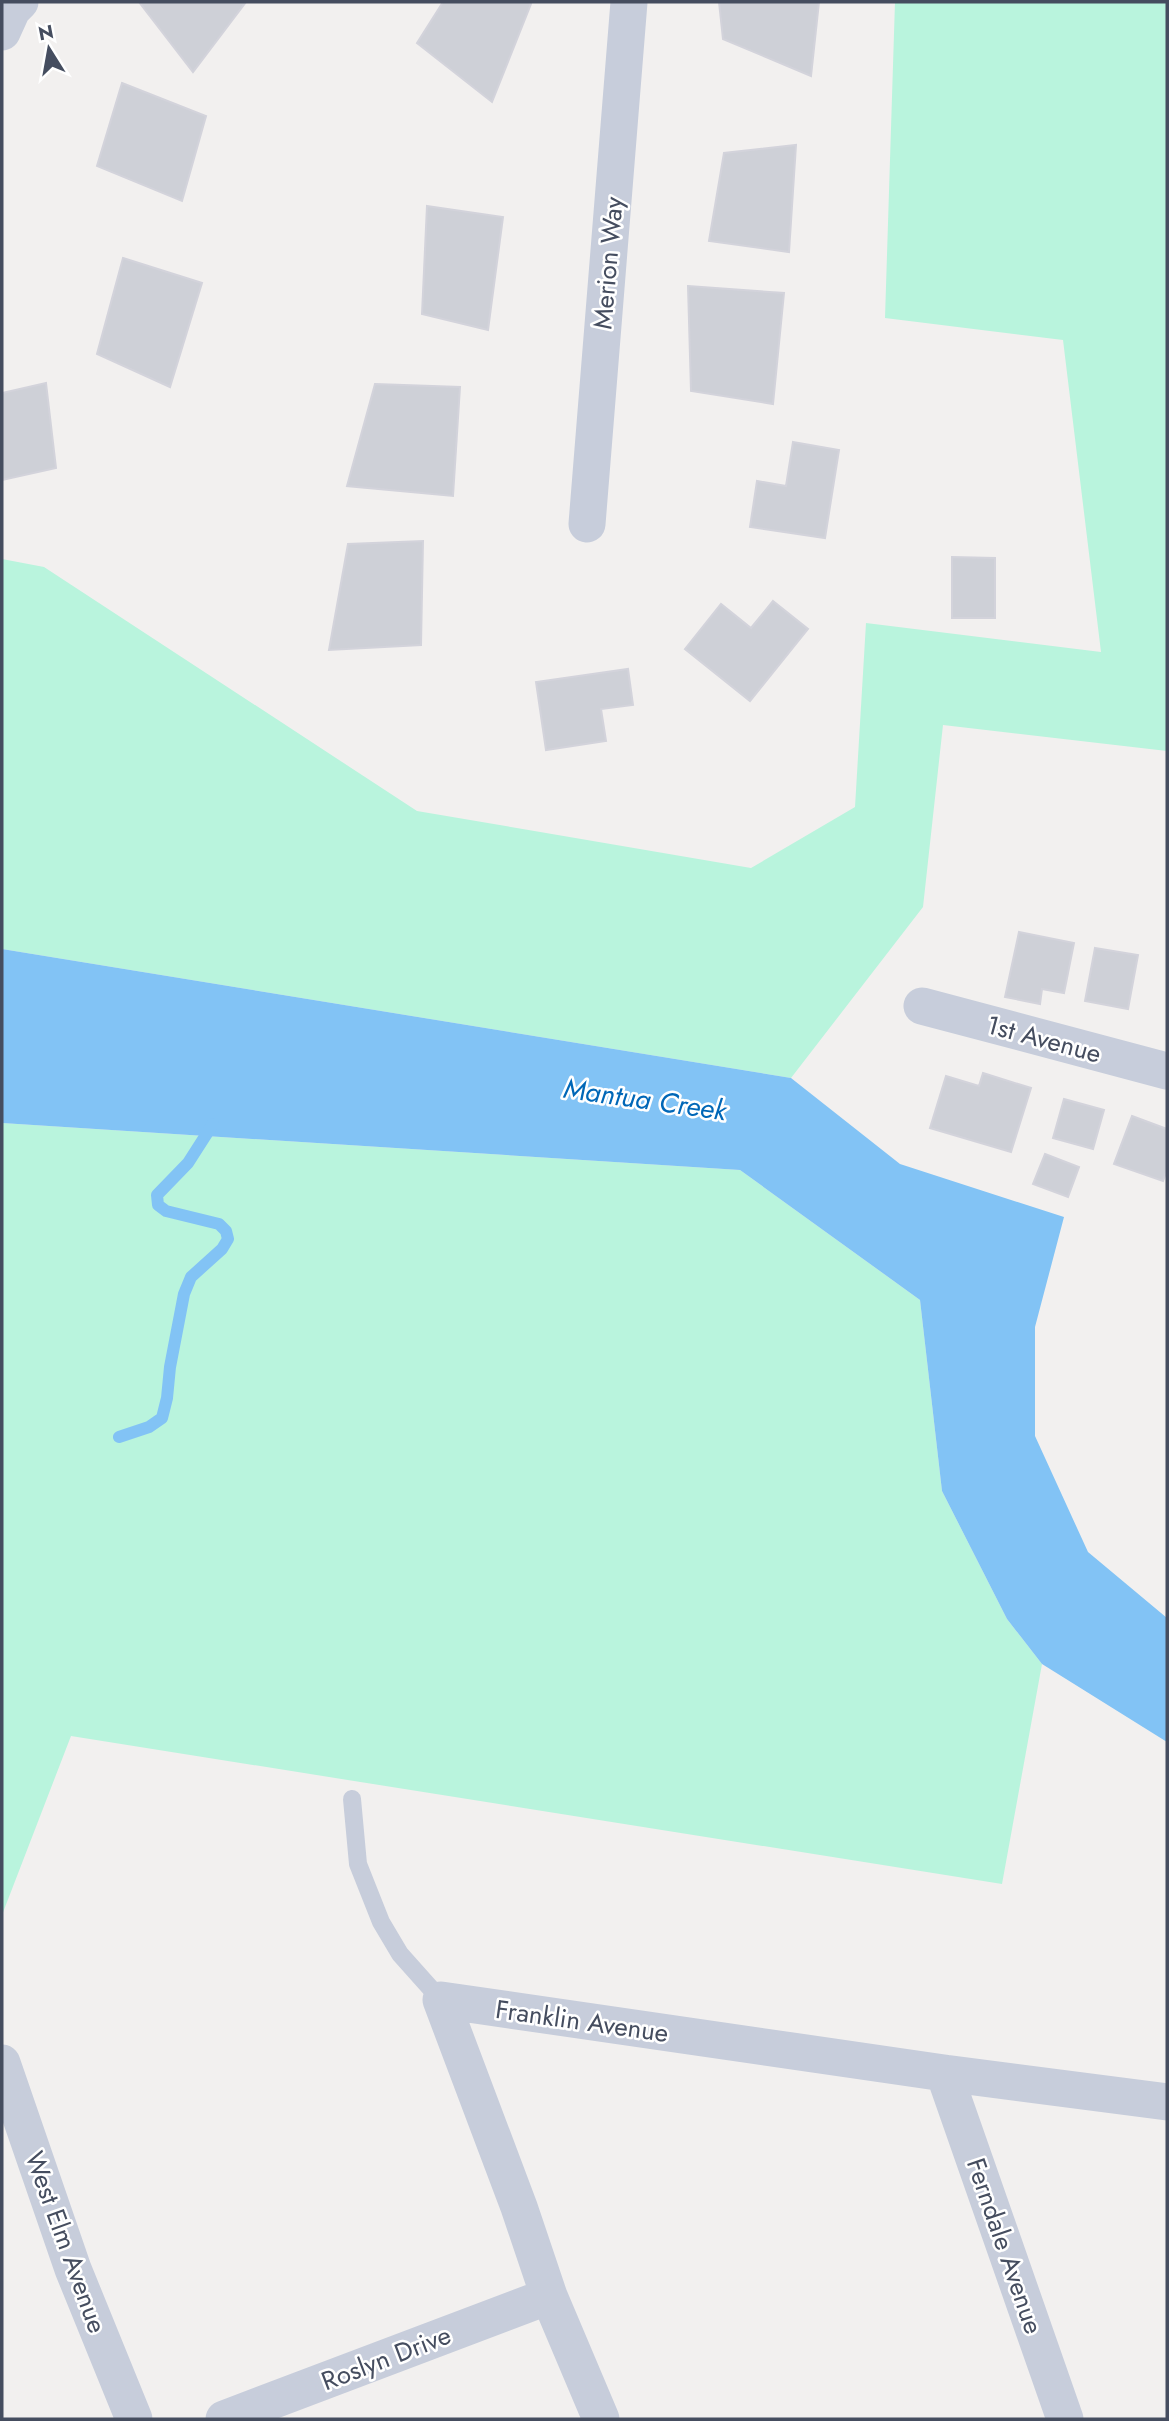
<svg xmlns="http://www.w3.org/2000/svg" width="1169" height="2421" font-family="Jost,sans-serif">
	<rect width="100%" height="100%" fill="#f2f0ef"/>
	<path fill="#b9f4dd" d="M895,2H1167V751L943,725L923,907L791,1078L2,949V559L44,567L417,811L751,868L855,807L866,623L1101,652L1063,340L885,318Z
		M2,1123L740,1170L920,1300L942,1491L1007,1619L1042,1664L1002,1884L71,1736L2,1915Z"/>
	<path fill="#82c3f5" d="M2,949L791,1078L900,1164L1064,1217L1035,1327V1436L1088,1552L1167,1618V1742L1042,1664L1007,1619L942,1491L920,1300L740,1170L2,1123Z"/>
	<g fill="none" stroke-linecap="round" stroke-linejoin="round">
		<path stroke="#82c3f5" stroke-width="12" d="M119,1437L149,1427L162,1418L167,1398L170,1367L184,1294L191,1277L222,1249L228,1239L226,1231L219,1224L166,1211L158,1205L157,1195L188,1163L213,1124"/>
	</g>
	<path fill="#ced0d7" stroke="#d3d3db" stroke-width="2" d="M139,2H246L193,72Z
		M443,2H528L531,4L492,102L417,43Z
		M719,2H819L811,76L723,39Z
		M122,83L206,116L182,201L97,166Z
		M796,145L789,252L709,241L724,153Z
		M427,206L503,217L488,330L422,314Z
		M123,258L202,283L170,387L97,354Z
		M688,286L784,293L773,404L691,391Z
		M46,383L56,468L2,480V393Z
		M375,384L460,387L453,496L347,486Z
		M793,442L839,450L825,538L750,527L757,481L786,486Z
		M423,541L421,645L329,650L348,544Z
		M952,557L995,558V618H952Z
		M773,601L808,629L750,701L685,649L721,604L751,628Z
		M628,669L633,705L601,709L606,741L546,750L536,682Z
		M1019,932L1074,943L1064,993L1042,989L1040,1004L1005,997Z
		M1095,948L1138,955L1128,1009L1085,1001Z
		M983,1073L1031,1088L1011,1152L930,1128L946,1076L979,1086Z
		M1064,1099L1104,1110L1093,1149L1053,1138Z
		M1132,1116L1167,1129V1170L1163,1181L1114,1164Z
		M1045,1154L1079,1167L1068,1197L1033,1184Z"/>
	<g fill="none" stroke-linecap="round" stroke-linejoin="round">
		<path stroke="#c7cddb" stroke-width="18" d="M352,1799L358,1864L381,1922L400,1954L441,2000"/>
		<path stroke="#c7cddb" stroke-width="37" d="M2,32L12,10L20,2
			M587,524L629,2
			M922,1006L1167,1071
			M2,2063L73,2269L134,2419
			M944,2073L1065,2419
			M224,2419L549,2296
			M601,2419L549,2296L519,2207L441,2000L944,2073L1167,2102"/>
	</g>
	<g text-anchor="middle" stroke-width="5" stroke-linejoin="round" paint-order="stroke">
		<g font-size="26" fill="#454d5f" stroke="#fff">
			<text transform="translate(608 263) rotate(-85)" y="9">Merion Way</text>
			<text transform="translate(1044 1039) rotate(15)" y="9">1st Avenue</text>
			<text transform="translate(582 2021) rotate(8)" y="9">Franklin Avenue</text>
			<text transform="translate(66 2242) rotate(70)" y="9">West Elm Avenue</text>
			<text transform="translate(1005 2246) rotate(71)" y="9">Ferndale Avenue</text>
			<text transform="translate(386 2358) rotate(-21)" y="9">Roslyn Drive</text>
		</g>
		<g font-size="28" font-style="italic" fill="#0067b7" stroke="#fff">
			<text transform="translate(645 1099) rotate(8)" y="10">Mantua Creek</text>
		</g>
	</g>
	<rect width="1169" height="2421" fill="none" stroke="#454d5f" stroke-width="7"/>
	<g transform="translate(49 49) rotate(349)" stroke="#ffffff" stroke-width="5" paint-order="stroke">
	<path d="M0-5L12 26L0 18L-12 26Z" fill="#454d5f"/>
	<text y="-10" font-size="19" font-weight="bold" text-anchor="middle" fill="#454d5f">N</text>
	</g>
</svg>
